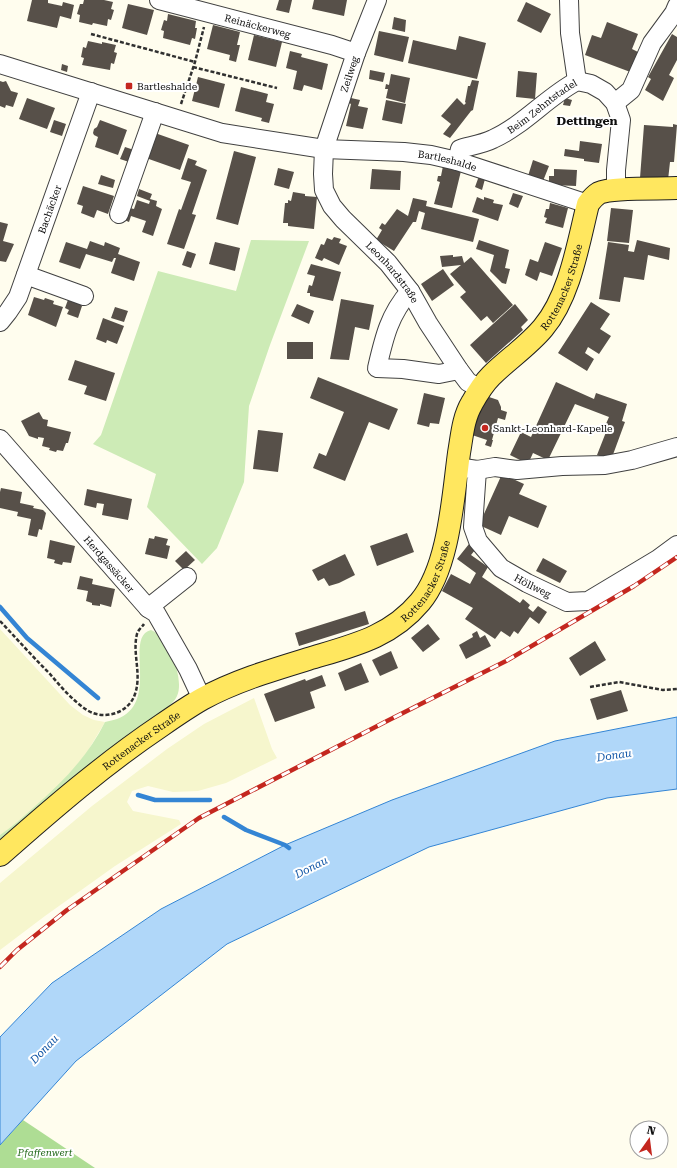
<svg xmlns="http://www.w3.org/2000/svg" width="677" height="1168" font-family="'Roboto Serif',serif">
	<rect width="100%" height="100%" fill="#fffdee"/>
	<path fill="#f6f6cd" d="M0,629L70,705L83,715L94,720L105,722L86,754L69,774L52,792L10,829L0,835Z
		M254,698L272,749L277,758L226,783L198,791L173,792L148,786L132,791L127,802L133,811L179,820L181,824L115,866L45,916L0,950V883L92,806L167,749L204,724Z"/>
	<path fill="#cdebb6" d="M251,240L309,241L270,345L249,406L244,482L217,548L202,564L147,507L156,474L93,444L101,435L158,271L236,291Z
		M151,630C168,636 185,679 177,696C172,708 150,719 140,726C90,760 45,803 0,843V835C12,827 22,818 33,808C62,783 88,756 105,722C109,721 114,720 117,719C161,702 123,637 151,630Z"/>
	<path fill="#aedd94" d="M23,1120L95,1168H0V1145Z"/>
	<path fill="#b0d7f9" stroke="#3485d4" d="M677,717V789L607,798L429,847L227,944L76,1061L0,1145V1037L52,983L161,909L285,845L392,800L555,741Z"/>
	<g fill="none" stroke-linecap="round" stroke-linejoin="round">
		<path stroke="#3485d4" stroke-width="4.5" d="M0,607L27,638L98,698
			M138,795L155,800H210
			M224,817L246,830L285,845L289,848"/>
	</g>
	<path fill="#575049" d="M32,0H48V3L62,6L63,2L74,5L71,19L60,16L57,28L27,21Z
		M84,0H104L113,2L111,9L114,10L111,20L108,19L107,26L93,23L92,25L79,22L80,15L77,14L80,4H83Z
		M279,0H292L289,13L276,10Z
		M314,0H347L344,16L312,9Z
		M526,2L551,14L541,33L517,21Z
		M128,4L154,10L147,35L122,28Z
		M168,14L196,21L195,28H197L195,39L192,38L190,45L163,38L164,31L161,30L164,20L167,21Z
		M394,17L406,20L405,32L392,29Z
		M607,22L638,34L632,49L640,53L633,73L585,55L592,35L601,38Z
		M213,25L240,32L237,45H240L236,62L229,60L230,55L207,49Z
		M379,31L409,37L403,62L374,55Z
		M672,34L677,37V60L669,75L674,78L663,101L645,90L651,79L648,77Z
		M254,35L282,42L276,67L248,60Z
		M459,36L486,43L477,79L408,63L413,40L456,50Z
		M88,41L102,44V42L116,45L114,52L117,53L114,64L111,63L110,70L82,65L84,58L81,57L83,47L86,48Z
		M290,51L302,54L301,57L328,64L322,90L304,85L302,91L293,89L297,71L286,68Z
		M62,64L68,66L67,72L61,70Z
		M370,70L385,73L383,82L369,79Z
		M518,71L537,73L535,99L516,97Z
		M391,74L410,78L405,103L386,98L388,89H385L386,84L389,85Z
		M198,77L225,84L219,108L192,101Z
		M472,80L479,81L473,110L471,111L450,138L443,134L451,124L441,116L457,98L464,105L466,103L465,102L468,86H470Z
		M0,81L3,82L6,81L11,91L18,93L13,107L6,105L5,108L0,106Z
		M241,87L268,94L266,102L274,104L269,123L261,121L262,118L235,111Z
		M27,98L55,108L47,129L19,119Z
		M351,98L360,100L358,106L368,108L363,129L346,126L351,104L349,103Z
		M565,98L572,100L570,106L563,105Z
		M386,100L406,104L402,124L382,120Z
		M54,120L66,124L62,136L50,132Z
		M100,120L127,130L118,155L95,147L98,137L94,135L93,133L94,129L97,127Z
		M673,124L677,125L674,162H670L668,180L640,178L644,125L673,127Z
		M155,133L189,145L180,170L146,158Z
		M580,141L602,144L599,163L584,161V159L564,156L565,149L579,151Z
		M125,147L137,151L132,163L120,159Z
		M234,151L256,157L238,225L216,219Z
		M188,158L197,161L195,165L207,170L192,214L196,215L184,249L167,244L179,209L181,210L191,182L181,179Z
		M533,160L549,166L543,181L528,176Z
		M443,166L461,171L452,208L434,204L440,182L437,181L438,176H441Z
		M278,168L294,172L289,189L274,185Z
		M372,169L401,171L400,190L370,189Z
		M554,169L577,170L576,186L553,185L549,183V176H554Z
		M101,175L115,180L113,188L98,184Z
		M479,176L485,179L482,190L475,187Z
		M83,186L114,196L108,214L97,210L94,218L81,213L83,206L77,204Z
		M139,189L152,194L150,199L157,201L156,206L162,209L153,236L142,232L146,221L131,216L129,222L122,219L126,207L134,209L137,200L149,204L150,201L137,196Z
		M293,192L305,194V196L317,197L314,229L288,226V223H283L285,203H288V200L291,201Z
		M513,193L523,196L518,208L509,204Z
		M477,197L484,200V197L494,200L493,203L503,205L498,221L472,212Z
		M413,198L427,201L426,206L479,219L473,242L421,229L425,213L419,211L416,222H413L394,251L376,240L382,230L379,228L382,223L385,225L397,209L408,216Z
		M550,203L568,208L563,228L545,223L547,218L544,217L546,209H549Z
		M611,208L633,210L629,243L607,241Z
		M0,222L8,224L3,241L14,244L6,262L0,261Z
		M334,237L341,239L339,243L347,246L339,265L324,258L322,261L315,258L321,244L324,245L327,238L332,240Z
		M479,240L509,250L505,268L510,269L506,284L502,283L490,271L494,255L476,249Z
		M637,240L670,248L669,260L648,255L644,280L624,277L620,302L599,299L608,242L629,245L628,251L634,252Z
		M90,241L104,246L105,242L120,248L118,254L140,262L134,281L111,273L116,258H114L112,262L86,254L80,269L59,262L66,242L87,249Z
		M215,242L240,248L235,271L209,264Z
		M545,242L562,248L552,276L540,272L537,281L525,275L530,259L538,262Z
		M187,251L196,254L191,268L182,265Z
		M453,255V257L462,256L464,263L471,257L513,305L493,323L487,316L481,321L460,297L466,292L450,274L461,265L442,267L440,256Z
		M311,264L341,272L333,301L310,296V293H307L309,285L312,286L315,276L307,274Z
		M443,269L454,285L432,301L421,284Z
		M34,297L44,300L45,298L54,301L53,304L63,307L56,327L28,315Z
		M69,297L76,299L82,306L78,318L67,314L69,310L65,308Z
		M341,299L374,305L369,330L355,327L349,360L330,359Z
		M591,302L610,314L600,329L611,336L599,354L588,347L585,353L594,359L587,371L558,353Z
		M297,304L314,311L309,324L291,316Z
		M515,304L528,320L521,327L523,330L486,363L470,345Z
		M115,307L128,311L124,322L111,318Z
		M103,318L124,326L117,344L107,340L106,343L96,339Z
		M287,342H313V359H287Z
		M75,360L115,373L106,401L84,394L87,386L68,380Z
		M318,377L398,409L389,430L369,422L345,481L313,468L319,453L326,456L344,412L310,398Z
		M556,382L594,399L596,393L627,404L622,421L625,422L611,460L597,455L608,427L605,426L609,417L575,404L548,460L533,453L528,464L510,455L521,432L531,437Z
		M424,393L445,398L439,424L430,423L429,427L417,424Z
		M489,397L498,400L501,407V410L507,412L505,420L498,418L492,440H493L491,447L485,445L487,440L472,435L482,402Z
		M39,412L43,419L48,420L47,426L71,432L68,443H66L63,451L57,450L56,452L49,450L50,448L42,446L44,438L38,437V439L29,436L21,421Z
		M258,430L283,433L278,472L253,469Z
		M502,474L524,484L519,494L547,506L538,528L509,516L501,535L479,525Z
		M1,488L22,492L20,503L34,506L33,508L43,510L46,513L42,530L39,529L37,537L28,535L31,519L17,516L18,512L0,508V492Z
		M87,489L132,499L128,520L102,515L104,504L97,503L96,508L84,505Z
		M407,533L414,552L377,566L370,546Z
		M155,536L168,539L166,545L170,546L167,559L145,554L149,538L154,539Z
		M50,540L75,546L71,563L63,562L62,565L54,563L55,560L47,558Z
		M469,544L475,550L471,555L488,567L482,577L520,603L523,599L530,605L528,608L533,612L538,606L547,612L539,624L530,617L518,634L514,631L510,637L501,631L495,639L465,619L473,608L442,591L451,574L470,584L476,573L457,559Z
		M186,551L195,560L184,570L175,561Z
		M345,554L355,575L339,583L329,586L324,578L318,581L312,570Z
		M543,558L567,571L560,583L536,571Z
		M80,576L93,579L92,584L115,589L111,607L100,604V606L92,605V603L86,601L88,591L77,589Z
		M365,611L369,624L299,646L295,633Z
		M428,624L440,639L423,652L411,638Z
		M477,631L480,638L485,635L491,646L466,659L459,645L473,637L472,634Z
		M595,641L606,660L580,676L569,658Z
		M391,651L398,668L380,676L372,660Z
		M361,663L369,682L345,691L338,673Z
		M322,675L326,686L310,692L315,708L275,722L264,694L305,679L306,681Z
		M621,690L628,711L597,720L590,699Z"/>
	<g fill="none" stroke-linecap="round" stroke-linejoin="round">
		<g stroke="#414141" stroke-width="20">
			<g id="minor">
				<path id="s1" d="M159,0L332,45L356,53"/>
				<path id="s2" d="M377,0L356,53L324,149L323,174L324,190L332,206L343,219L388,263L410,291L428,323L459,370L468,382L481,389"/>
				<path d="M569,0L570,33L577,81"/>
				<path id="s3" d="M0,64L222,133L324,149L404,152L431,155L457,161L588,204"/>
				<path d="M615,103L631,90L652,43L674,13L677,6"/>
				<path id="s4" d="M457,161L460,149C470,146 483,144 493,139C524,125 547,97 577,81L591,84L605,92L615,103L621,120L616,170V190"/>
				<path d="M119,214L155,112"/>
				<path d="M26,275L84,296"/>
				<path d="M410,291C389,315 384,338 377,368L403,369L439,374L459,370"/>
				<path id="s5" d="M0,322L8,312L18,297L91,92"/>
				<path id="s6" d="M0,439L148,608L156,613L188,669L202,699"/>
				<path id="s7" d="M457,467L477,470L473,527L478,541L501,568L527,583L567,602L588,601L658,559L677,545"/>
				<path d="M477,470L495,467L517,470L562,466L605,465L632,460L677,447"/>
				<path d="M148,608L187,577"/>
			</g>
		</g>
		<g stroke="#1f1f1f" stroke-width="24">
			<g id="major">
				<path id="s8" d="M0,855C52,809 104,764 162,725C175,716 188,707 202,699C235,681 272,670 308,659C351,646 390,638 420,602C449,568 453,497 459,453C462,436 463,418 472,403C477,394 484,383 491,376C508,359 528,346 543,328C570,296 578,244 588,204C591,200 594,196 599,193C611,187 661,189 677,188"/>
			</g>
		</g>
		<path stroke="#303030" stroke-width="2.5" stroke-dasharray="4 2" stroke-linecap="butt" d="M91,34L195,62
			M193,67L277,88
			M181,104L195,62L204,27
			M0,621C17,639 33,657 50,674C61,687 73,701 87,710C104,721 129,713 135,694C142,674 132,653 137,634C138,630 142,627 144,624
			M590,687L619,682L663,690L677,689"/>
		<use href="#minor" stroke="#fff" stroke-width="18"/>
		<use href="#major" stroke="#ffe75f" stroke-width="22"/>
		<g stroke="#c4271f" stroke-width="4.5">
			<path id="rail" d="M0,967L17,950L67,910L199,818L387,721L506,661L634,586L677,557"/>
		</g>
		<use href="#rail" stroke="#fff" stroke-width="3" stroke-dasharray="9" stroke-linecap="butt"/>
	</g>
	<g fill="#c4271f" stroke="#fff" stroke-width="1.5">
		<rect x="125" y="82" width="8" height="8" rx="2"/>
		<circle cx="485" cy="428" r="4"/>
	</g>
	<g text-anchor="middle" stroke-width="4" stroke-linejoin="round" paint-order="stroke">
		<g font-size="10" fill="#0e0e0e" stroke="#fff">
			<text dy="4" stroke="none"><textPath href="#s1" startOffset="102">Reinäckerweg</textPath></text>
			<text transform="translate(349 74) rotate(-72)" y="4">Zeilweg</text>
			<text dy="4" stroke="none"><textPath href="#s4" startOffset="106">Beim Zehntstadel</textPath></text>
			<text dy="4" stroke="none"><textPath href="#s3" startOffset="460">Bartleshalde</textPath></text>
			<text dy="4" stroke="none"><textPath href="#s5" startOffset="124">Bachäcker</textPath></text>
			<text dy="4" stroke="none"><textPath href="#s2" startOffset="307">Leonhardstraße</textPath></text>
			<text dy="4" stroke="none"><textPath href="#s8" startOffset="854">Rottenacker Straße</textPath></text>
			<text dy="4" stroke="none"><textPath href="#s6" startOffset="166">Herdgassäcker</textPath></text>
			<text dy="4" stroke="none"><textPath href="#s8" startOffset="518">Rottenacker Straße</textPath></text>
			<text dy="4" stroke="none"><textPath href="#s7" startOffset="164">Höllweg</textPath></text>
			<text dy="4" stroke="none"><textPath href="#s8" startOffset="182">Rottenacker Straße</textPath></text>
		</g>
		<g font-size="10" fill="#0e0e0e" stroke="#fff" text-anchor="start">
			<text x="137" y="90">Bartleshalde</text>
			<text x="493" y="432">Sankt-Leonhard-Kapelle</text>
		</g>
		<g font-size="10" font-style="italic" fill="#23691b" stroke="#fff">
			<text x="45" y="1156">Pfaffenwert</text>
		</g>
		<g font-size="11" font-style="italic" fill="#1156a6" stroke="#fff">
			<text transform="translate(614 755) rotate(-8)" y="4">Donau</text>
			<text transform="translate(311 867) rotate(-27)" y="4">Donau</text>
			<text transform="translate(44 1049) rotate(-46)" y="4">Donau</text>
		</g>
		<g font-size="12" font-weight="bold" fill="#0e0e0e" stroke="#fff">
			<text x="587" y="125">Dettingen</text>
		</g>
	</g>
	<g transform="translate(649 1140) rotate(14)"><circle r="19" fill="#ffffff" stroke="#9f9f9f"/>
	<path d="M0-3L7 15L0 10L-7 15Z" fill="#c4271f"/>
	<text y="-6" font-size="11" font-weight="bold" text-anchor="middle" fill="#0e0e0e">N</text>
	</g>
</svg>
